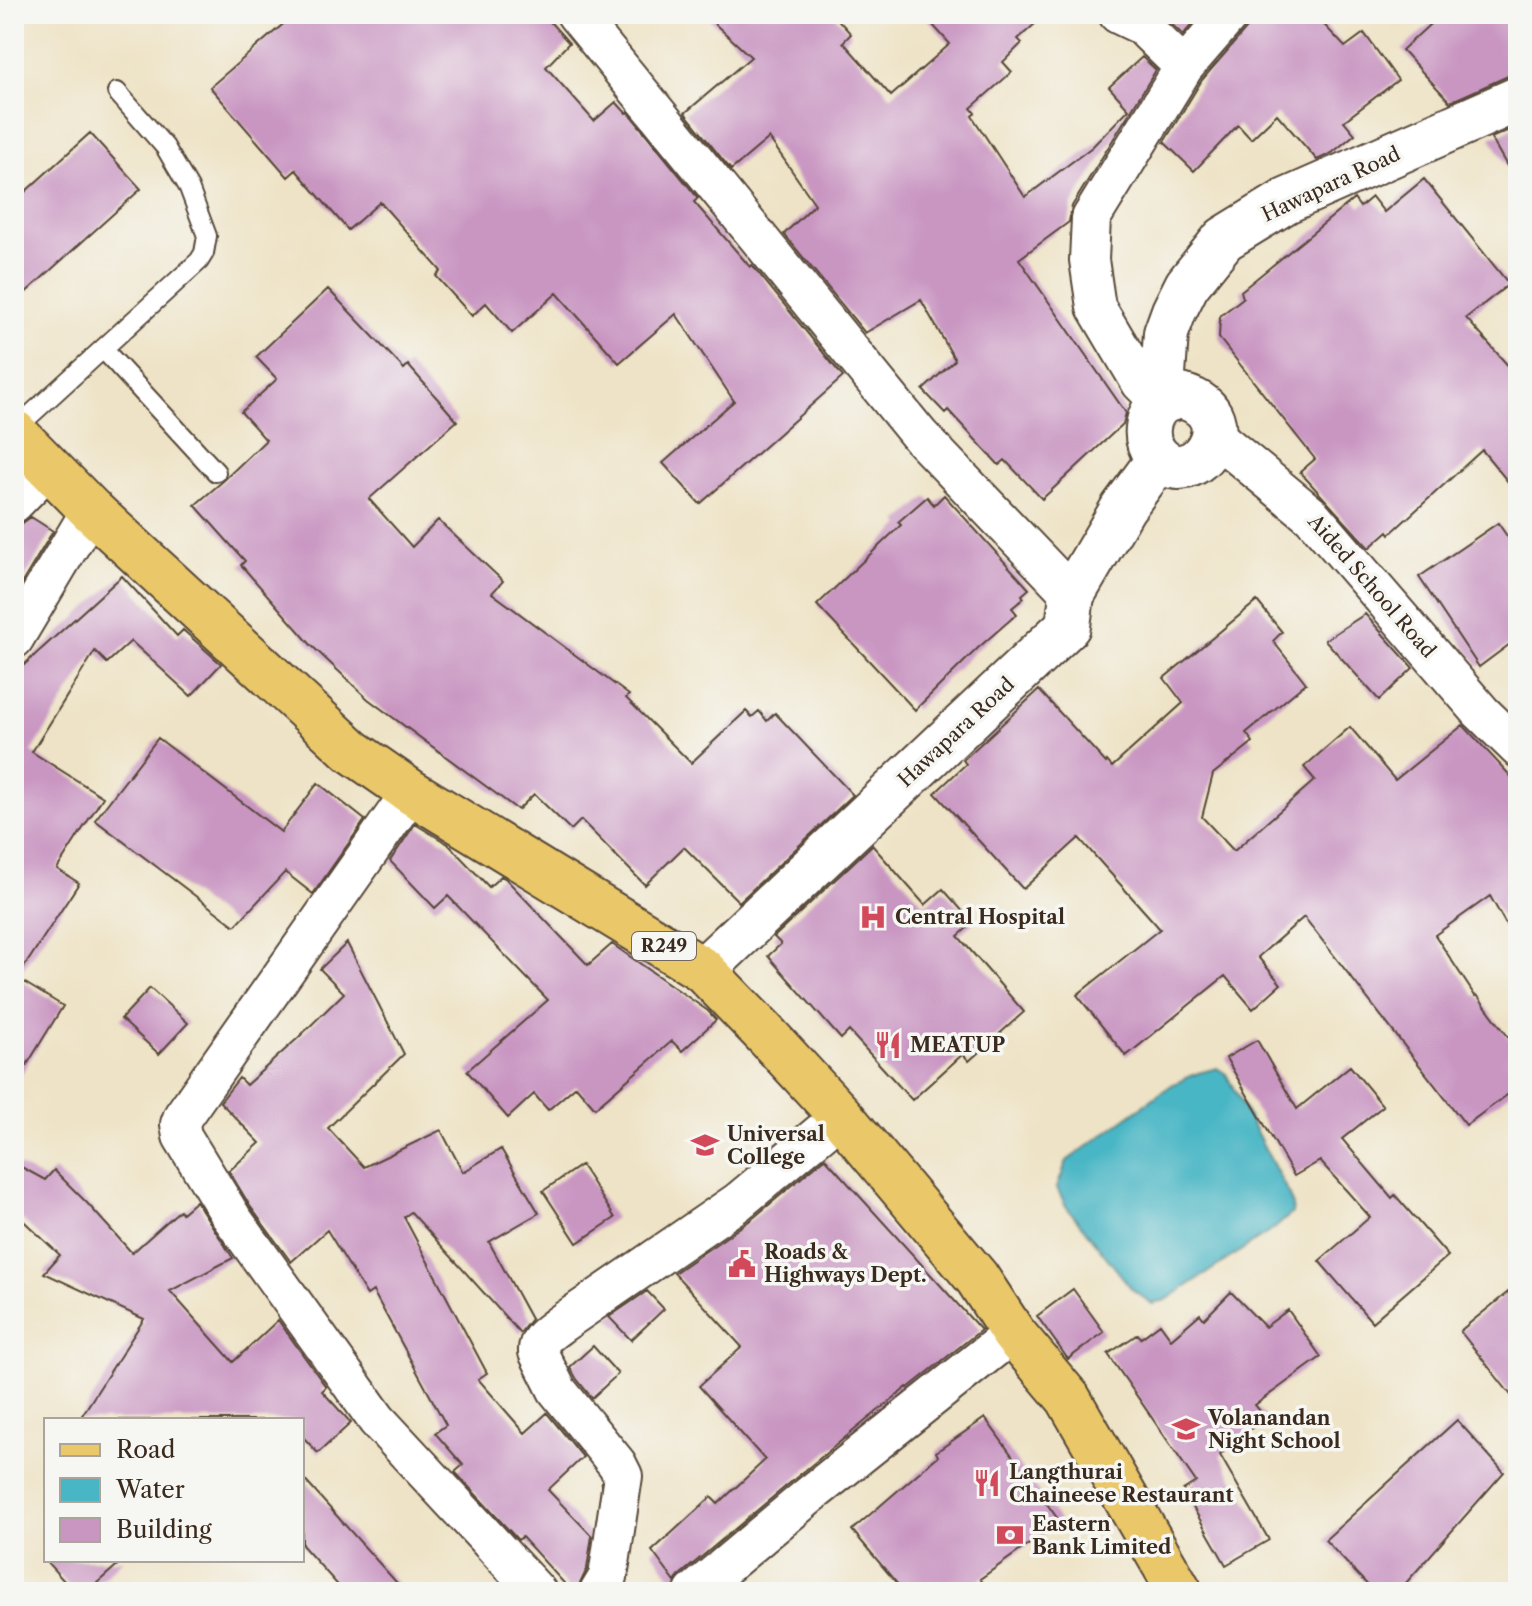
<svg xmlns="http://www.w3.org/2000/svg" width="1532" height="1606" font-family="'Libre Caslon Text',serif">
	<rect width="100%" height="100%" fill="#f6f6f2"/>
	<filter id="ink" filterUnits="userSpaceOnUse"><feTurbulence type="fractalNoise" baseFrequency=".0125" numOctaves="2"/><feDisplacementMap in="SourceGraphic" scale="16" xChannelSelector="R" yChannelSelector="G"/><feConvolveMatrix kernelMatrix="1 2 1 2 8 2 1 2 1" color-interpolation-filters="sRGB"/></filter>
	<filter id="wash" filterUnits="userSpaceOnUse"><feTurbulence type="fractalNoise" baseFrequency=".006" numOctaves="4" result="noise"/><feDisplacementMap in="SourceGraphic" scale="32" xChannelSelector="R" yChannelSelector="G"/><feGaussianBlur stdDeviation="1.8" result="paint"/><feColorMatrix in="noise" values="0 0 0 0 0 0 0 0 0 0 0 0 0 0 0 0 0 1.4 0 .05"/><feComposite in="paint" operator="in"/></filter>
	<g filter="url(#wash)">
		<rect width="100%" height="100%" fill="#eee3c6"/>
		<path fill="#49b6c5" stroke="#427072" stroke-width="2" d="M1217,1068L1226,1074L1287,1191L1293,1206L1292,1213L1275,1228L1166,1300L1152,1304L1132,1289L1066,1206L1057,1188L1067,1161L1173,1084L1198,1073Z"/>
		<g id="blocks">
			<path fill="#c996c2" d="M295,14H543L569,43L546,67L594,121L616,102L626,113L628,112L698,198L694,202L750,267L752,265L843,377L700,504L663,463L734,401L676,314L619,363L557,293L512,333L486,303L472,316L436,276L441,271L380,202L348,230L296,170L288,177L210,87Z
				M704,14H833L851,34L843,42L891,96L950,44L923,14H1046L1018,39L1022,43L1003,62L1012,72L971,108L975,113L972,116L1025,197L1092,147L1129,109L1109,87L1142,57L1156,70L1072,206L1069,222L1019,259L1126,413L1123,424L1042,499L1005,460L999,465L948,410L945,413L923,390L955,360L921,300L865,333L784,234L815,204L769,138L731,170L685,113L751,57Z
				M1161,14H1201L1183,35Z
				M1251,14H1314L1345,47L1364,33L1398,80L1344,121L1355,134L1332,153L1317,160L1277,114L1251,139L1238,125L1194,171L1164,142L1202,80L1247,28L1251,19Z
				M1441,14H1518V74L1508,76L1450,102L1402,50Z
				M1518,126V185L1491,138Z
				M90,133L141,189L14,303V202Z
				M1424,179L1509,284L1466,318L1518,377V494L1482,450L1390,534L1388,531L1369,548L1300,472L1315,459L1219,338L1220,316L1243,298L1241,291L1354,199L1360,207L1372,197L1384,212Z
				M328,289L404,369L408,365L457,421L369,499L412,547L438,520L503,581L492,593L629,695L626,698L691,763L746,711L752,717L759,711L767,721L775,713L853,795L739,902L684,847L645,885L581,820L571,830L534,794L518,810L368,699L311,645L241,565L245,561L195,505L223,481L266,440L241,412L277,379L256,357Z
				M944,495L1029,589L1022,595L1024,598L1012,608L1017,614L978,648L915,710L817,605L901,525L898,522L927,497L934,505Z
				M31,517L53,531L14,596V524H21Z
				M1498,523L1518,552V638L1479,667L1419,577Z
				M122,576L177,636L183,630L221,664L191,696L131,641L107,663L95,651L32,752L103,797L57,869L79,883L17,978L63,1006L14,1086V674Z
				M1257,601L1282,632L1273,641L1306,683L1246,733L1253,742L1213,774L1202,817L1234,851L1315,780L1304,767L1350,727L1395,780L1463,725L1518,784V946L1490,896L1435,935L1475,996L1477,995L1518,1050V1087L1466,1125L1304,917L1258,957L1281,984L1253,1009L1225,976L1126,1056L1077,995L1160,929L1079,838L1023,889L935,793L966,764L963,760L1039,690L1106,763L1107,761L1112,767L1183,703L1164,678Z
				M1365,614L1413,668L1379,700L1325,640Z
				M158,738L281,832L318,783L365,820L313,894L285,872L235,926L95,820Z
				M415,824L448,844L489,887L501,876L506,879L588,965L612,944L708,1011L716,1020L682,1051L672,1041L595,1108L576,1086L548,1110L534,1094L508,1118L467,1071L548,1000L448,896L435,908L390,861Z
				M872,845L925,905L943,889L973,923L958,936L1024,1012L969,1061L963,1054L912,1100L849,1031L841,1039L768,956L781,944L774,937Z
				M347,943L404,1054L328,1128L364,1167L441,1130L463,1172L501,1149L539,1213L489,1242L531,1319L520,1333L411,1212L404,1217L487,1373L478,1379L525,1433L547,1413L583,1457L548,1490L592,1536L587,1569L576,1592H572L522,1537L518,1540L455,1472L463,1465L435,1433L446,1425L373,1291L367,1295L327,1230L291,1262L250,1206L229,1171L260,1143L220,1102L239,1078L246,1085L298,1038L344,993L320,969Z
				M150,988L188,1023L159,1054L121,1019Z
				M1257,1040L1297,1109L1350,1066L1383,1106L1342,1139L1392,1198L1395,1195L1448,1256L1372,1322L1319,1261L1370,1217L1320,1161L1294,1176L1226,1058Z
				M825,1158L981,1330L908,1388L907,1387L797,1477L680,1575L675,1582L652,1551L711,1497L718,1504L765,1460L699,1386L742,1347L674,1273L752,1219Z
				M14,1163L45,1180L54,1170L87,1203L132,1253L180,1210L182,1213L196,1201L233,1258L170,1291L233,1362L278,1320L326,1387L322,1391L351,1423L318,1453L302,1436V1420H79L144,1319L44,1273L60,1255L14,1212Z
				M581,1165L615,1218L577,1243L543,1191Z
				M1518,1284V1404L1460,1331Z
				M1073,1289L1104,1332L1068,1359L1037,1316Z
				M647,1291L664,1309L631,1340L609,1317Z
				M1231,1292L1265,1327L1288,1310L1321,1357L1255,1405L1265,1417L1220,1455L1269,1540L1226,1565L1183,1490L1196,1482L1108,1354L1138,1334L1141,1338L1160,1324L1171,1339L1200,1314L1204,1319Z
				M593,1346L618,1374L592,1398L576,1378L570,1367Z
				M985,1418L1060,1522L980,1579L991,1592H904L852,1530L938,1456L936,1452Z
				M1457,1420L1504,1472L1398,1592H1374L1325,1540Z
				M302,1477L405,1592H344L302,1545Z
				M45,1560H123L87,1592H74Z"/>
		</g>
	</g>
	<g filter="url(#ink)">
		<use href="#blocks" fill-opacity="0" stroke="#564637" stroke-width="2"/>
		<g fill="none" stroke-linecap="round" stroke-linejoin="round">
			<g stroke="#564637" stroke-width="22">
				<path id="service" d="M103,349L216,472
					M14,430L199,261L204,253L207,236L189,188L165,147L117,92"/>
			</g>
			<g stroke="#564637" stroke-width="42">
				<path id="minor" d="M576,14L920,436L1072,595
					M1118,14L1141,25L1184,67L1230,14
					M1161,403L1141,383L1096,307L1089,260L1091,218L1184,67
					M1215,436L1312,516L1481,712L1518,748
					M14,503L48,468
					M14,639L91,510
					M411,792L183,1116L180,1124L182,1136L232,1218L377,1420L537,1592
					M599,1592L608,1577L623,1476L617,1464L557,1390L538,1352C537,1339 549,1333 559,1325L738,1202L841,1116
					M694,1592L811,1494L1013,1333"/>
			</g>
			<g stroke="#564637" stroke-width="48">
				<path id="tertiary" d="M1181,396C1253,415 1188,501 1154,452C1143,437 1147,412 1163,402C1168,399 1175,398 1181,396Z
					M1161,403L1166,333L1174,311L1187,285L1224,239L1286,201L1518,99
					M703,970L1068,626L1072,595L1123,508L1159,459"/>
			</g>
			<g stroke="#564637" stroke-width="48">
				<path id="primary" d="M14,432L91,510L352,751L411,792L703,970L768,1037L841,1116L977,1278L1013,1333L1068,1398L1180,1592"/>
			</g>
			<use href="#service" stroke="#fff" stroke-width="18"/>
			<use href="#minor" stroke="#fff" stroke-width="38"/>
			<use href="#tertiary" stroke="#fff" stroke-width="44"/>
			<use href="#primary" stroke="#eac769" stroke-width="44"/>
		</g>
	</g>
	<defs>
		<g id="hospital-bare" transform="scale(2.16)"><path d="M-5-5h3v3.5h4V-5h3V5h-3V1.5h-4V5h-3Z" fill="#d1495b" stroke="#f6f6f2" stroke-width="2.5" paint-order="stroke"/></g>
		<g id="restaurant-bare" transform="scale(2.16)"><path d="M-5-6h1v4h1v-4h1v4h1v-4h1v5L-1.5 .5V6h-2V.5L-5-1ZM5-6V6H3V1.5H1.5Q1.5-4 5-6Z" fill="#d1495b" stroke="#f6f6f2" stroke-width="2.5" paint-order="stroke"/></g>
		<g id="university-bare" transform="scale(2.16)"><path d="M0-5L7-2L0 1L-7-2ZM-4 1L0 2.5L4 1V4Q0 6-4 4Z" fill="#d1495b" stroke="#f6f6f2" stroke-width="2.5" paint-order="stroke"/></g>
		<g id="civic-bare" transform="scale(2.16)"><path d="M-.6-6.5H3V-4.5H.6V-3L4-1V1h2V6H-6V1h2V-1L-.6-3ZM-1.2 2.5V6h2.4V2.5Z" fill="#d1495b" stroke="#f6f6f2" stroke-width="2.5" paint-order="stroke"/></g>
		<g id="school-bare" transform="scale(2.16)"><path d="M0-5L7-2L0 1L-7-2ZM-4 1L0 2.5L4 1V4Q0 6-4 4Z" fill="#d1495b" stroke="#f6f6f2" stroke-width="2.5" paint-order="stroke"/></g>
		<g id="bank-bare" transform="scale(2.16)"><path d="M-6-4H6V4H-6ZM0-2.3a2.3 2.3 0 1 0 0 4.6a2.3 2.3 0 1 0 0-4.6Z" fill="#d1495b" stroke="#f6f6f2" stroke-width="2.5" paint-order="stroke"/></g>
	</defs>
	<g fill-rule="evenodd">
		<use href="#hospital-bare" x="873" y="917"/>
		<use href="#restaurant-bare" x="888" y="1045"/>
		<use href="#university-bare" x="705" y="1145"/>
		<use href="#civic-bare" x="742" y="1264"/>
		<use href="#school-bare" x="1186" y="1429"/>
		<use href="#restaurant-bare" x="987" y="1483"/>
		<use href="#bank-bare" x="1010" y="1535"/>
	</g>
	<g text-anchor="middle" stroke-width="7" stroke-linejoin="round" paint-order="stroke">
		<rect fill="#f6f6f2" stroke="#73675e" stroke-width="2" x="632" y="932" width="64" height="28" rx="6"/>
		<g font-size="18" font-weight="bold" fill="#3b2a1e">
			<text x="664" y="952">R249</text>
		</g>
		<g font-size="20" fill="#3b2a1e" stroke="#f6f6f2">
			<text transform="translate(1331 184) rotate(-25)" y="7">Hawapara Road</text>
			<text transform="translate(1372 586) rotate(49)" y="7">Aided School Road</text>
			<text transform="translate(956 732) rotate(-43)" y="7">Hawapara Road</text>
		</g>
		<g font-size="20" font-weight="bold" fill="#3b2a1e" stroke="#f6f6f2" text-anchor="start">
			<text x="895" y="924">Central Hospital</text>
			<text x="910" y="1052">MEATUP</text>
			<text x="727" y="1141">Universal<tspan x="727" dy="23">College</tspan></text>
			<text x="764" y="1259">Roads &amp;<tspan x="764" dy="23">Highways Dept.</tspan></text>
			<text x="1208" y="1425">Volanandan<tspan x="1208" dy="23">Night School</tspan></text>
			<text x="1009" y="1479">Langthurai<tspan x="1009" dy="23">Chaineese Restaurant</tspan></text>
			<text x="1032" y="1531">Eastern<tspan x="1032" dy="23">Bank Limited</tspan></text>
		</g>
	</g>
	<rect width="1532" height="1606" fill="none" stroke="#f6f6f2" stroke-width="48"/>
	<rect x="44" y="1418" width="260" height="144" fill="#f6f6f2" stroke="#aba49d" stroke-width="2"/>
	<rect x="60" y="1444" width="40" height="12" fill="#eac769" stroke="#aba49d" stroke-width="2"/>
	<text x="116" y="1458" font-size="24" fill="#3b2a1e">Road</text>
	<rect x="60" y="1478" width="40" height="24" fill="#49b6c5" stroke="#aba49d" stroke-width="2"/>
	<text x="116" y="1498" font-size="24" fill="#3b2a1e">Water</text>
	<rect x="60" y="1518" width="40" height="24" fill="#c996c2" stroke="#aba49d" stroke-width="2"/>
	<text x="116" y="1538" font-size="24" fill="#3b2a1e">Building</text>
</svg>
